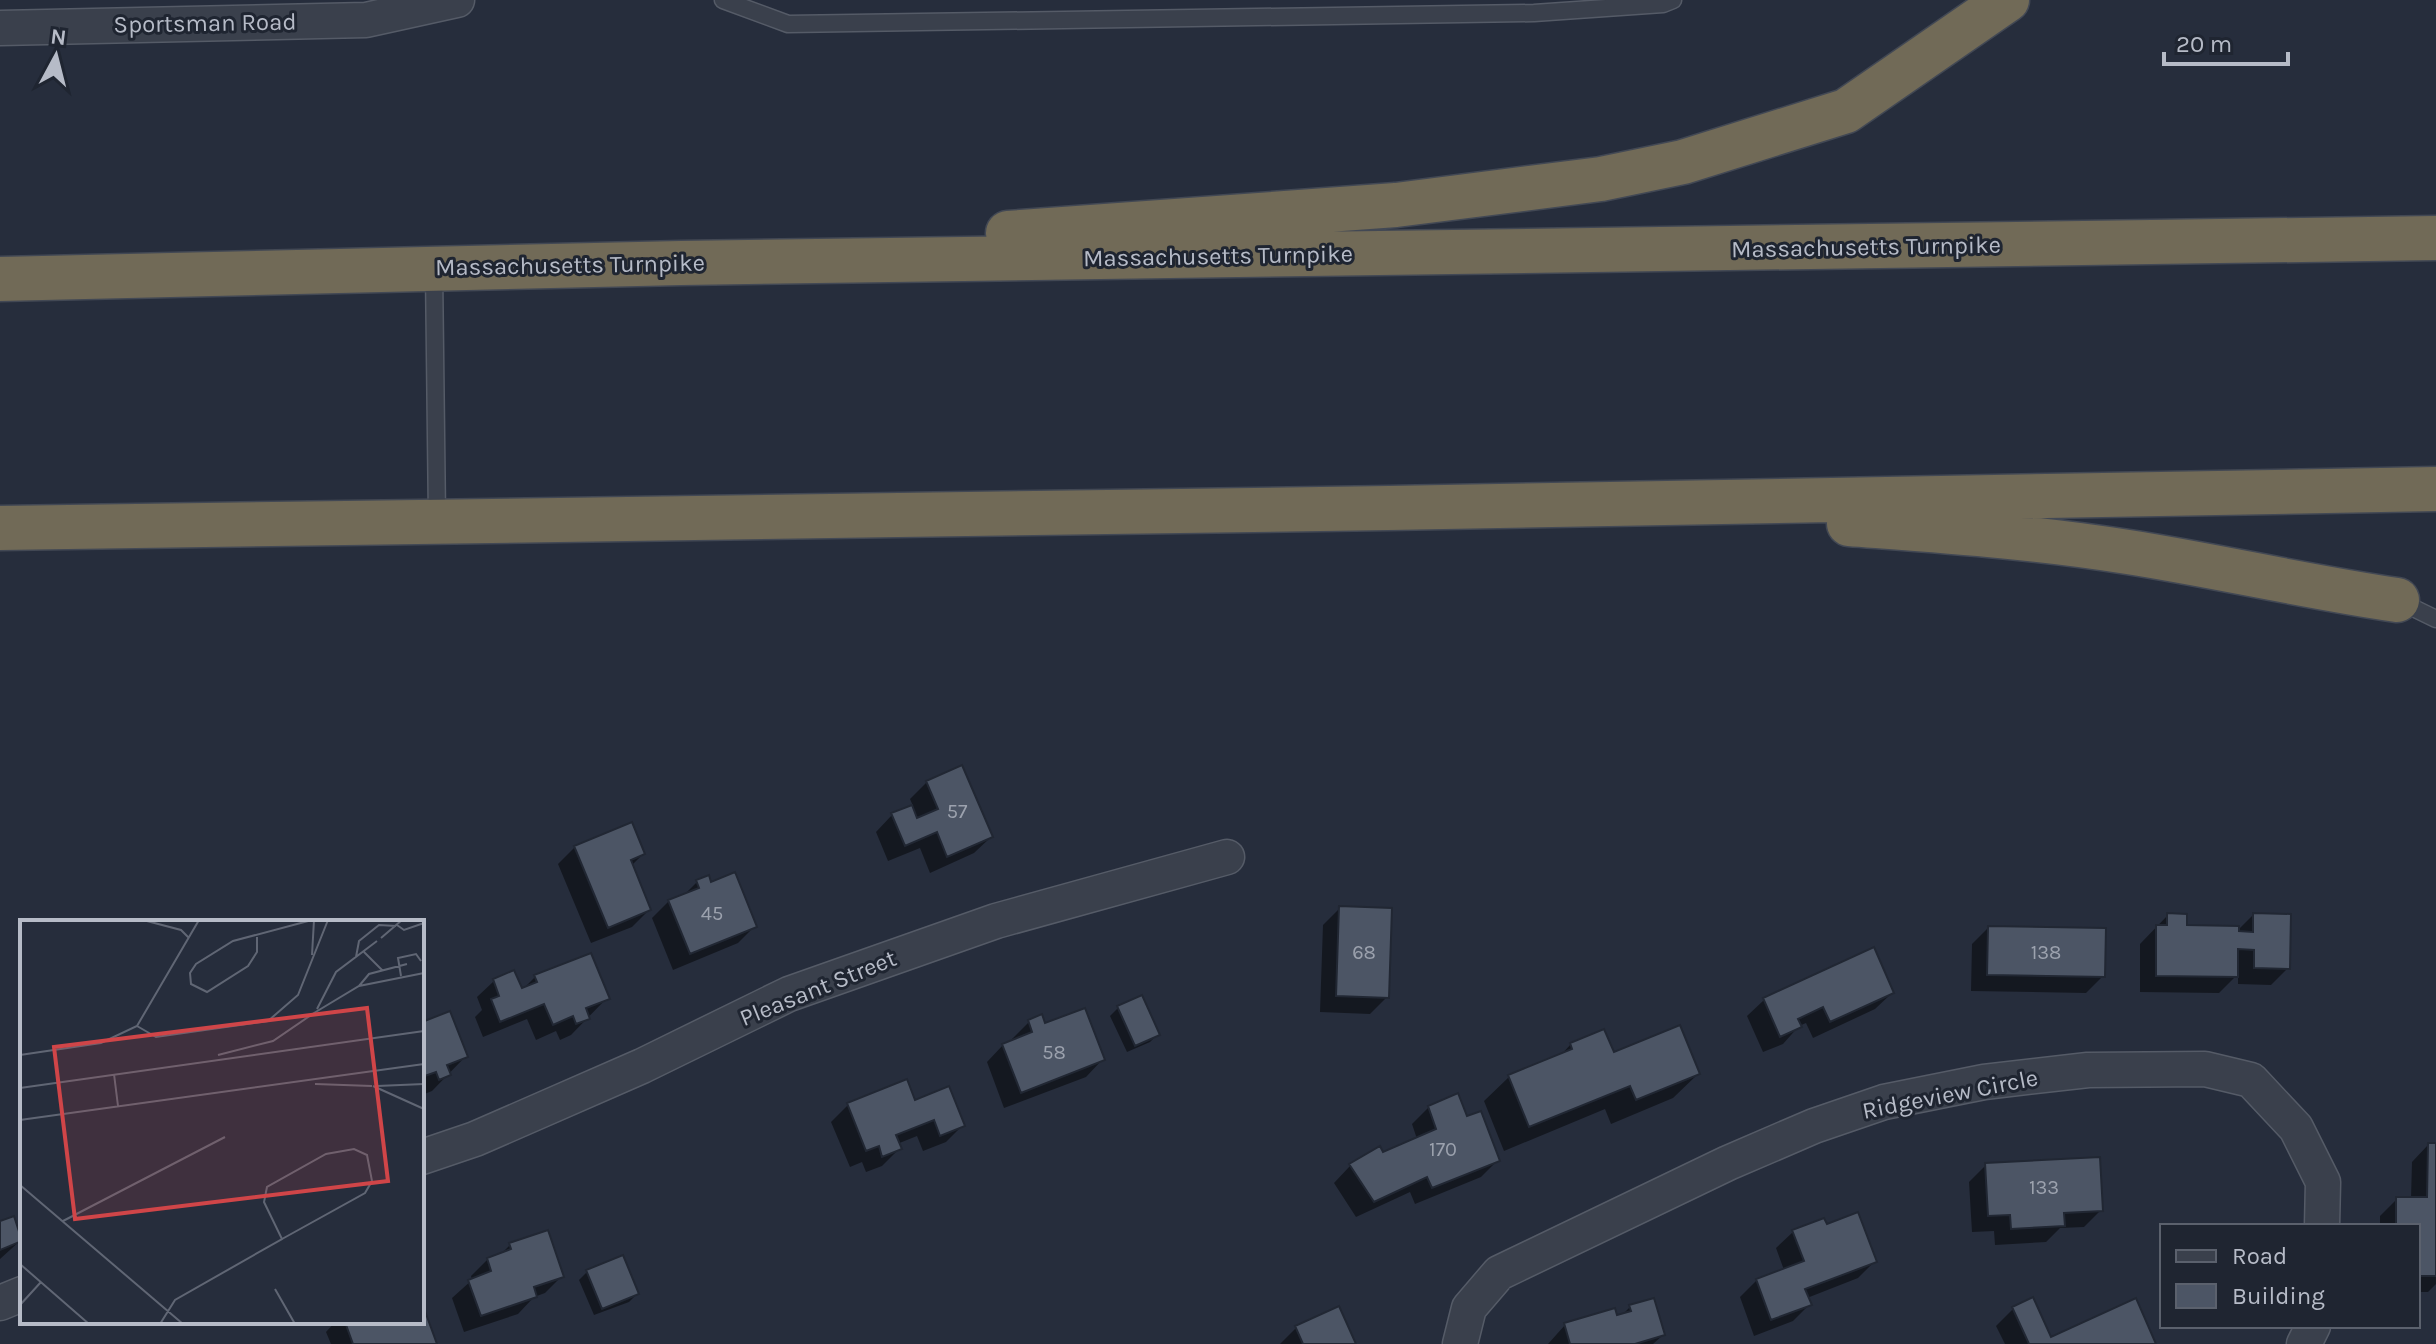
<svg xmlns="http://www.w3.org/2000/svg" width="2436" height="1344" font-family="Karla,sans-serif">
	<rect width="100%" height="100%" fill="#262d3c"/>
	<path fill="#0007" d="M927,782L991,837L974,853L930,873L920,848L888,861L876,832L892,815L913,806L910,799Z
		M575,847L643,854L631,866L649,910L632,927L591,943L558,864Z
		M697,882L710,885L755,926L738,943L673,970L652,918L669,901L683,896Z
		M1340,908L1387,997L1370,1014L1320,1012L1323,925Z
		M2168,915L2185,927L2236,932L2253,915L2288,968L2271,985L2238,984V974L2219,993L2140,992V944Z
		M1988,928L2103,976L2086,993L1971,991L1972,944Z
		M535,977L607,998L571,1035L560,1040L556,1031L536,1040L527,1019L483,1037L475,1017L482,1010L477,997L494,981L521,991Z
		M1892,993L1875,1009L1813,1038L1806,1023L1799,1026L1783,1044L1763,1052L1747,1016L1764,1000Z
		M1118,1008L1157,1035L1150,1042L1127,1052L1110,1016Z
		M1029,1022L1044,1026L1102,1060L1086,1077L1004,1108L987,1062L1003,1045L1013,1042L1012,1039Z
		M422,1025L466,1056L432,1091L422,1095Z
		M1571,1044L1612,1055L1698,1074L1673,1098L1611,1124L1605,1109L1504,1151L1484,1101L1509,1077L1560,1056Z
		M914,1103L963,1125L946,1142L923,1151L917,1136L897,1144L899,1149L882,1166L866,1172L862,1162L850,1167L831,1122L848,1105Z
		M1429,1107L1466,1119L1498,1160L1481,1177L1415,1204L1410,1192L1356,1217L1334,1183L1350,1166L1417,1139L1412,1124Z
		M2428,1145H2436V1284L2428,1292H2418V1226H2380V1216L2397,1199H2411L2412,1162Z
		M1986,1165L2101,1210L2084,1227L2060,1228L2046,1242L1995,1245L1994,1231L1972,1232L1969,1182Z
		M0,1223L21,1240L0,1259Z
		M1826,1227L1874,1262L1858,1278L1807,1298L1809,1305L1793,1321L1754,1336L1740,1297L1757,1280L1784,1270L1776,1248L1793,1232Z
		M510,1245L562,1276L545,1293L534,1297L518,1314L464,1332L452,1298L472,1280L471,1276L488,1259L499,1256Z
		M587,1272L637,1294L629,1302L594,1315L579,1280Z
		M1630,1307L1663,1335L1653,1344H1548L1565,1325L1616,1317L1622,1315Z
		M422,1309L434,1344H331L326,1332L335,1322H422Z
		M2013,1309L2050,1339L2154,1344H2005L1996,1326Z
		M1296,1328L1354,1344H1280Z"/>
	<path fill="#4c5565" stroke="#212733" stroke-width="2" d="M962,765L993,837L947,857L937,832L905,846L891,813L912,805L917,818L938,809L926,781Z
		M632,822L645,854L631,860L651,910L608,928L574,846Z
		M735,872L757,927L690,954L668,900L699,888L696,880L709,875L711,882Z
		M1339,906L1392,908L1389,998L1336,996Z
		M2167,913L2187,914V925L2239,926V931L2253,932V913L2291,914L2290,969L2254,968V950L2238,949V977L2156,976V925H2167Z
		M1988,926L2106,928L2105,977L1987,975Z
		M1874,947L1894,993L1830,1022L1823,1007L1798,1019L1802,1027L1780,1037L1763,998Z
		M591,953L610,999L586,1008L590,1019L576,1024L573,1016L553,1025L544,1004L500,1022L491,999L499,996L493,979L514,970L522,988L537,982L534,975Z
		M1142,995L1160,1035L1135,1046L1117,1006Z
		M1085,1008L1105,1060L1021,1093L1002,1044L1032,1032L1028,1020L1042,1014L1045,1023Z
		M450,1011L468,1057L447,1065L451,1075L439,1080L436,1072L422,1077V1022Z
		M1680,1025L1700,1074L1636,1100L1630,1086L1529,1127L1508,1075L1572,1049L1570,1043L1604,1029L1614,1052Z
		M907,1079L915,1100L949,1086L965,1126L940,1136L934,1120L896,1135L902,1149L882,1157L879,1146L866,1151L847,1103Z
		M1458,1093L1467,1116L1481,1111L1500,1161L1432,1188L1427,1177L1374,1202L1349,1164L1380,1146L1383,1152L1436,1129L1428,1106Z
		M2428,1143H2436V1276H2418V1226H2396V1197H2427Z
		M2100,1157L2103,1211L2064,1213L2065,1226L2011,1229L2010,1215L1988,1216L1985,1163Z
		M1858,1212L1877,1262L1805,1289L1812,1305L1771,1320L1756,1279L1804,1261L1792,1230L1824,1218L1827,1224Z
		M14,1216L22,1241L0,1250V1221Z
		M548,1230L564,1277L534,1287L537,1297L481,1316L468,1280L491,1271L487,1258L511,1249L509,1243Z
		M623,1255L639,1294L602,1309L586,1270Z
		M2033,1297L2051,1337L2136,1298L2156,1344H2029L2012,1307Z
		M1654,1298L1665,1335L1635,1344H1570L1564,1323L1615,1308L1617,1315L1631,1311L1629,1305Z
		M422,1303L437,1344H353L345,1322H422Z
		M1339,1306L1356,1344H1303L1295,1326Z"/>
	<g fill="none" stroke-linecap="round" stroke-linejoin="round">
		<g stroke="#555b67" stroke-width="19">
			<path id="service" d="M723,0L788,24L1534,13L1663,4L1673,0
				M434,270L437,518
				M2399,601L2436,619"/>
		</g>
		<g stroke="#555b67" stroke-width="37">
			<path id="minor" d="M0,28L366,20L457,0
				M422,1157L475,1139L642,1066L789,994L996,921L1227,857
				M0,1303L22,1294
				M1460,1344L1469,1308L1499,1273L1728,1163L1814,1126L1884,1102L1984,1082L2088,1070L2205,1069L2251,1080L2296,1128L2323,1182L2322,1226
				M2304,1344L2313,1326"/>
		</g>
		<g stroke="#424854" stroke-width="47">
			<path id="motorway" d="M1008,233L1396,205L1601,179L1683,162L1846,111L2007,0
				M0,279L681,263L2436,238
				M1849,524C1942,531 2035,537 2128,552C2218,566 2307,587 2397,600
				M0,528L1389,508L2436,489"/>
		</g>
		<use href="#service" stroke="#3a404c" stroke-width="16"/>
		<use href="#minor" stroke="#3a404c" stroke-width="34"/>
		<use href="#motorway" stroke="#716a57" stroke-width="44"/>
	</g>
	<g text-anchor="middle" stroke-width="6" stroke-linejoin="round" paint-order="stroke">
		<g font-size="20" fill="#9ca2ae">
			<text x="957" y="818">57</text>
			<text x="712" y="920">45</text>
			<text x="1364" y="959">68</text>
			<text x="2046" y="959">138</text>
			<text x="1054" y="1059">58</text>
			<text x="1443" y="1156">170</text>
			<text x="2044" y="1194">133</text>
		</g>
		<g font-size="24" fill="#b6bbc7" stroke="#1f2531">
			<text transform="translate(205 23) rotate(-1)" y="8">Sportsman Road</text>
			<text transform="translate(1866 247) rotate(-1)" y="8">Massachusetts Turnpike</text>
			<text transform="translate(1218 256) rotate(-1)" y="8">Massachusetts Turnpike</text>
			<text transform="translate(570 265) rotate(-1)" y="8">Massachusetts Turnpike</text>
			<text transform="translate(818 988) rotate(-22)" y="8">Pleasant Street</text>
			<text transform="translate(1950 1094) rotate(-11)" y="8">Ridgeview Circle</text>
		</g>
	</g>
	<g transform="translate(20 920)">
		<rect width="404" height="404" fill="#262d3c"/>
		<path fill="none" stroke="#606674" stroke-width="2" d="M123,0L161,10L168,17M377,5L384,10L404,3M237,17V32L228,46L187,72L171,64L170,53L176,44L213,21L292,0M361,18L382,0M344,32L362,50M292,35L294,0M336,37L339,21L359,5L376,6M381,56L378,38L396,34L401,41M339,66L349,54L387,44M297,89L316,52L357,21M294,93L339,66L404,53M117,106L136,117L248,101L278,75L308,0M0,135L81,123L117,106L179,0M198,135L253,121L294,93M94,154L98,186M295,164L352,166M353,166L404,189M357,166L404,164M0,168L404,111M0,200L404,144M0,265L163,404M43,301L205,217M0,344L69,404M255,369L275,404M0,385L21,362M140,404L155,380L262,319L244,282L247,267L306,234L334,229L347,235L352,261L345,273L262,319"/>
		<path fill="#d04548" fill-opacity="0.15" stroke="#d04548" stroke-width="4" d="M347,88L368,261L55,299L34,127Z"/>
		<rect width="404" height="404" fill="none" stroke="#b6bbc7" stroke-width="4"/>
	</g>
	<rect x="2160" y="1224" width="260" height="104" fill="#1f2531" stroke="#5b616d" stroke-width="2"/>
	<rect x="2176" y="1250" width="40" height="12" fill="#3a404c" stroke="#5b616d" stroke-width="2"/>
	<text x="2232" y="1264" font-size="24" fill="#b6bbc7">Road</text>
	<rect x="2176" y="1284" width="40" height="24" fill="#4c5565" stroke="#5b616d" stroke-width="2"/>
	<text x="2232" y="1304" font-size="24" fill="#b6bbc7">Building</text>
	<g transform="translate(56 56) rotate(7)" stroke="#1f2531" stroke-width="6" paint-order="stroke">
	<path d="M0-6L14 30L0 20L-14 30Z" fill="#b6bbc7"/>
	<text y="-12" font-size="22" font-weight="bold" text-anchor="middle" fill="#b6bbc7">N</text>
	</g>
	<path d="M2164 52v12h124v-12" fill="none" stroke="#b6bbc7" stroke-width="4"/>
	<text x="2176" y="52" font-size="24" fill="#b6bbc7" stroke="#1f2531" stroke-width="6" paint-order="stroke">20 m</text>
</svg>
